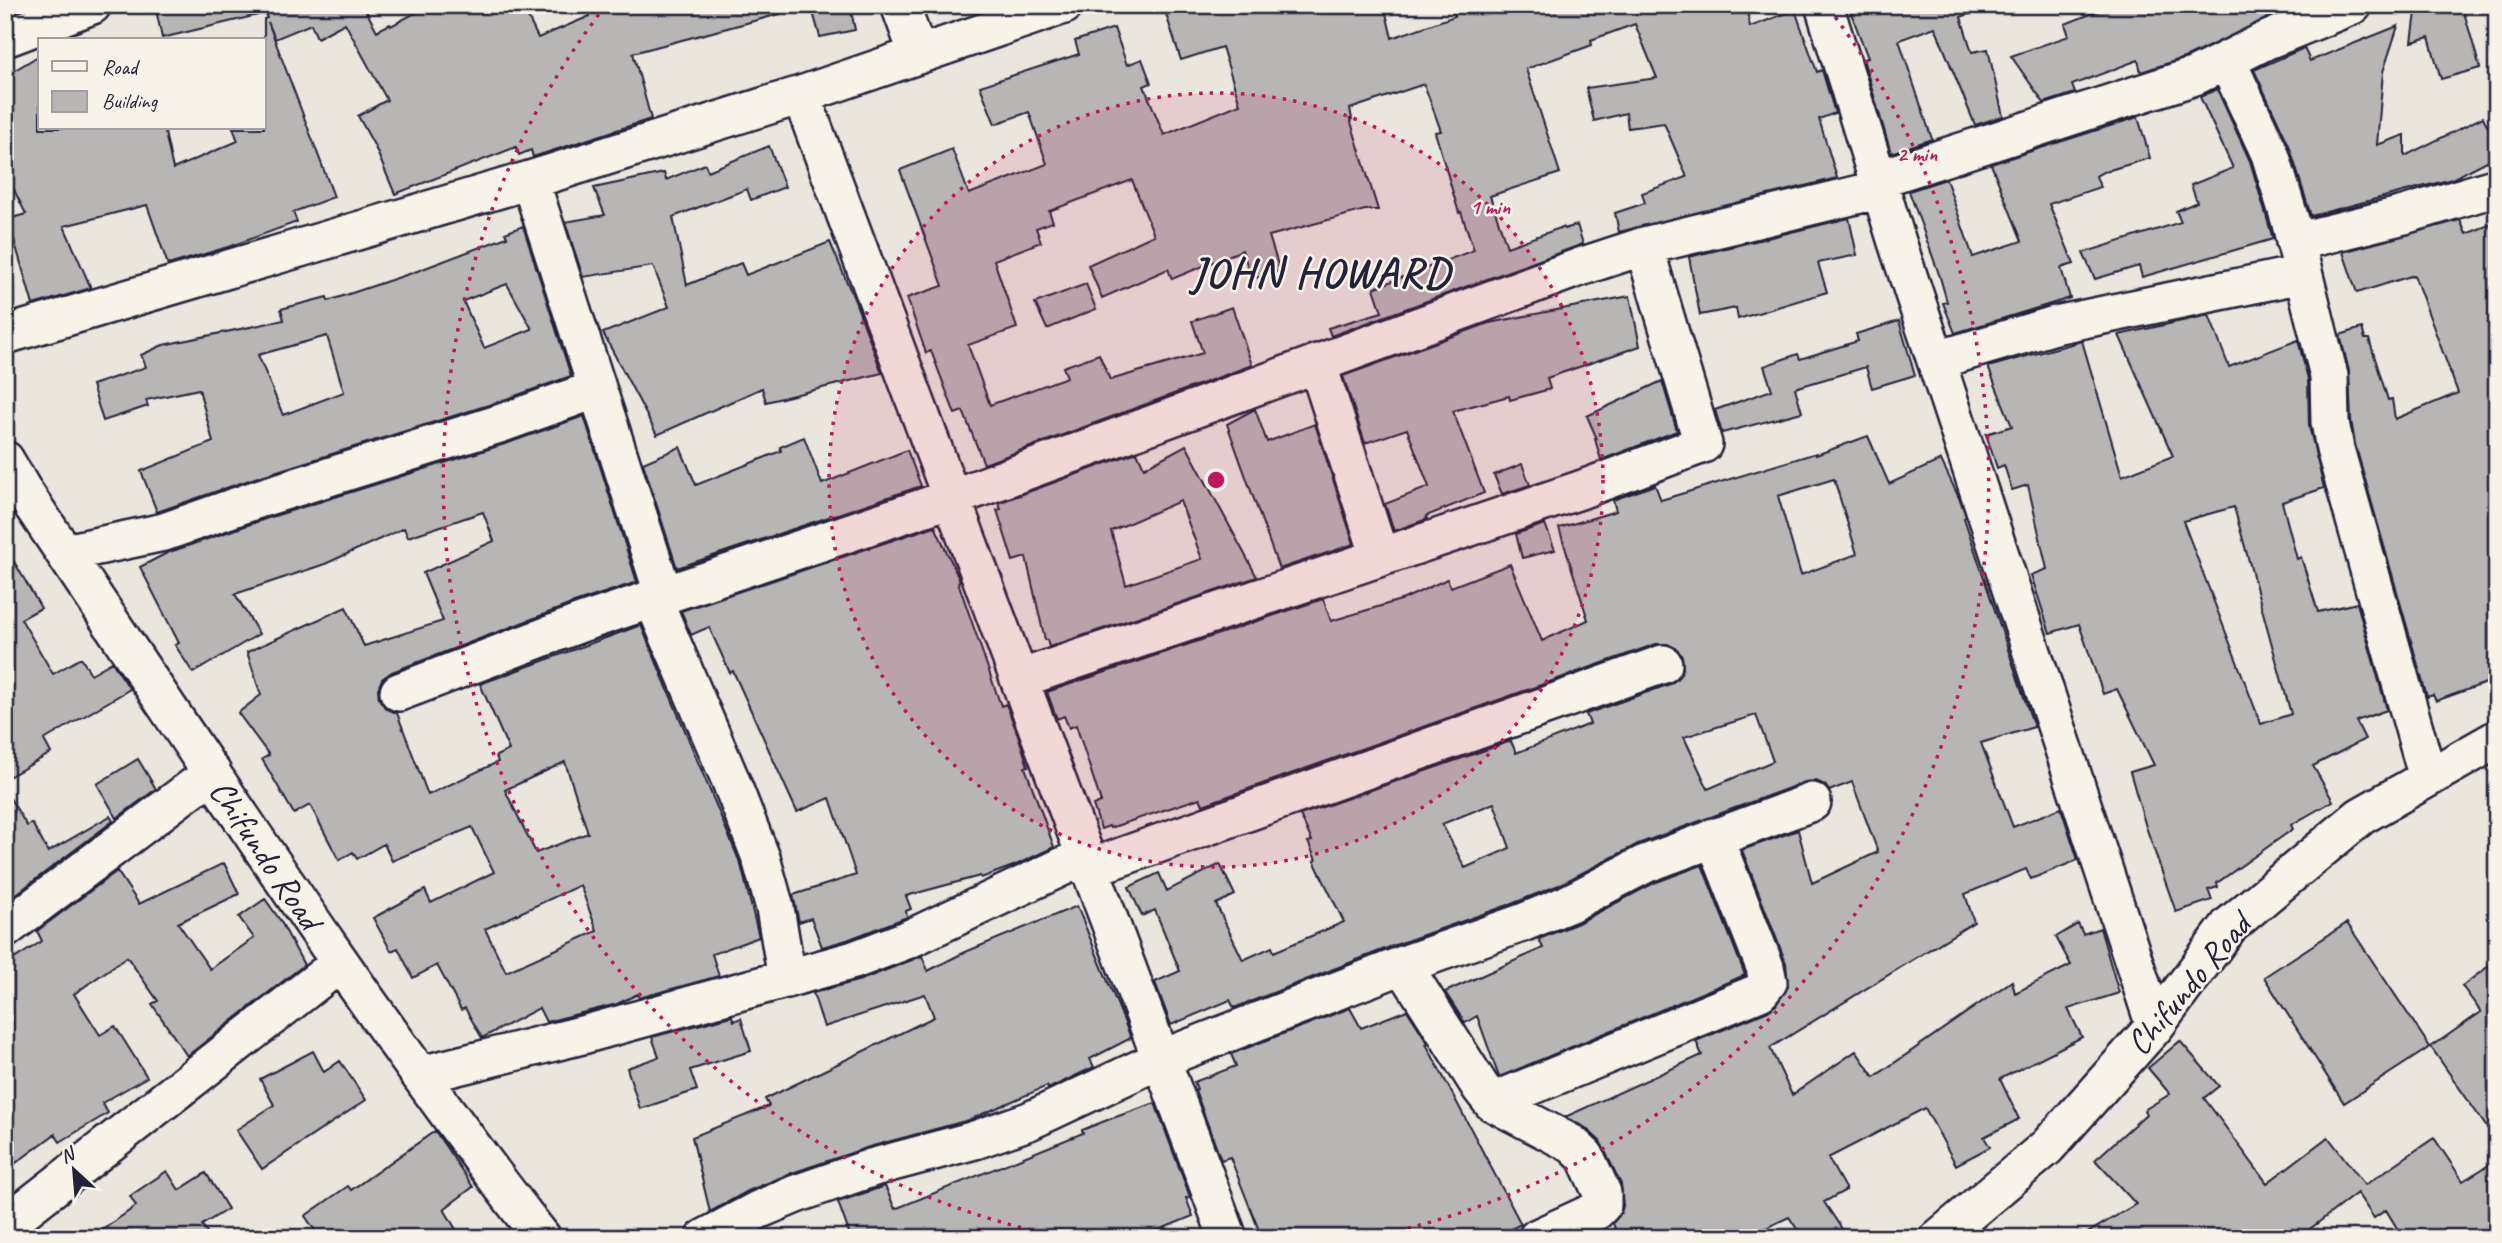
<svg xmlns="http://www.w3.org/2000/svg" width="2502" height="1243" font-family="Caveat,sans-serif">
	<rect width="100%" height="100%" fill="#eae6de"/>
	<filter id="ink" filterUnits="userSpaceOnUse"><feTurbulence type="fractalNoise" baseFrequency=".0143" numOctaves="2"/><feDisplacementMap in="SourceGraphic" scale="14" xChannelSelector="R" yChannelSelector="G"/><feConvolveMatrix kernelMatrix="1 2 1 2 8 2 1 2 1" color-interpolation-filters="sRGB"/></filter>
	<g filter="url(#ink)">
		<path fill="#b8b6b5" stroke="#22223b" stroke-width="2" fill-rule="evenodd" d="M155,5H257L258,15L162,38Z
			M261,5H377L366,11L377,31L390,24L391,26L430,5H522L538,38L590,16L589,8L604,5H779L780,14L633,53L651,119L533,157L531,150L519,155L516,147L395,194L375,147L358,116L387,100L345,23L317,38L311,24L275,39L268,22L334,197L293,212L297,222L228,247L168,265L147,205L64,226L91,288L33,305L8,219L26,214L5,172V76L40,55V128H164L173,169L238,141L233,128H264V19L267,18Z
			M811,5H850L855,30L820,37Z
			M1182,5H1384L1392,38L1455,16L1450,5H1746L1750,27L1795,10L1817,72L1822,70L1835,113L1819,119L1837,178L1619,232L1615,213L1645,203L1642,193L1687,177L1664,123L1628,128L1626,113L1594,121L1586,88L1657,78L1635,24L1591,40L1592,45L1526,69L1560,173L1490,196L1507,247L1563,227L1564,229L1577,225L1583,244L1331,336L1328,328L1382,312L1374,288L1474,250L1461,212L1459,213L1435,132L1441,131L1424,84L1350,109L1352,119H1350L1378,210H1365L1269,236L1280,271L1252,279L1242,250L1172,279L1168,269L1102,298L1088,265L1154,235L1132,180L1049,211L1053,222L1036,228L1041,242L994,260L1017,328L968,345L990,405L1067,377L1063,367L1099,354L1110,380L1203,353L1192,321L1232,307L1252,365L984,464L963,411L955,414L931,351L926,353L907,298L943,286L900,170L952,149L969,194L1047,164L1029,112L995,124L980,86L1079,54L1075,41L1114,28L1127,65L1142,59L1151,83L1144,86L1164,135L1240,104L1222,47L1181,60L1165,11Z
			M1848,5H1985V8L1961,17L1972,52L1988,49L2003,116L1975,125L1935,27L1899,40L1932,139L1891,153L1863,59L1868,58Z
			M2114,5H2285L2287,9L2187,57L2141,72L2138,60L2072,85L2075,93L2044,103L2011,56L2069,36L2065,24Z
			M2417,5H2462L2480,68L2441,79L2429,37L2412,42Z
			M2398,26L2383,72L2377,145L2405,135V156L2483,117L2497,145V156L2452,179L2311,216L2289,145L2254,70L2304,48L2310,61Z
			M2217,89L2250,161L2273,239L2142,277L2139,266L2095,279L2083,253L2181,222L2176,211L2197,202L2191,185L2233,168L2200,97Z
			M2138,117L2150,158L2103,172L2096,176L2100,187L2049,204L2074,264L2061,268L2070,298L1955,333L1943,303L1947,302L1940,277L1909,191L1946,179L1973,257L2022,241L1991,164Z
			M769,146L785,187L751,200L747,189L673,217L687,285L741,263L746,275L830,242L855,301L882,373L766,402L762,388L657,435L603,333L669,307L653,266L583,277L565,222L605,215L594,188L664,173L666,180L705,164L708,171Z
			M1849,218L1857,255L1818,263L1827,292L1738,319L1736,308L1700,315L1689,257Z
			M2460,220L2466,234L2497,222V679L2436,701L2433,695L2427,697L2355,444L2351,420L2349,371L2340,335L2362,328L2365,339H2369L2388,400L2392,399L2395,419L2458,393L2414,275L2357,293L2343,252Z
			M523,226L571,376L495,403L255,478L157,512L141,471L213,442L199,389L146,400L148,406L103,421L92,385L146,367L141,355L163,345L284,320L281,309L327,297L328,301L412,273L507,237L505,233ZM507,284L532,329L484,348L463,301ZM327,336L344,392L283,415L258,355Z
			M1086,284L1096,309L1047,329L1035,303Z
			M1630,296L1640,346L1547,378L1550,389L1510,400L1509,396L1453,411L1484,493L1426,516L1427,519L1394,531L1385,504L1429,487L1407,429L1365,443L1343,376L1489,323Z
			M2209,315L2229,367L2298,340L2308,379L2309,426L2324,488L2282,502L2297,559L2301,557L2318,612L2357,603L2387,710L2356,721L2365,739L2313,766L2333,801L2291,825L2293,829L2217,883L2218,887L2208,890L2212,900L2176,912L2146,827L2130,772L2154,765L2117,689L2103,694L2079,624L2050,633L2031,575L2047,569L2028,485L2012,490L2004,465L1997,468L1986,434L2012,426L1988,367L2082,341L2122,476L2173,456L2119,335ZM2234,507L2291,714L2261,724L2183,521Z
			M1899,321L1915,375L1872,388L1866,367L1795,388L1802,412L1722,433L1715,410L1772,390L1764,366L1798,354L1800,359L1858,341L1856,334Z
			M1662,381L1677,431L1601,460L1595,439H1597L1587,416Z
			M1255,409L1267,442L1315,424L1354,544L1279,569L1227,424Z
			M584,416L637,582L574,603L392,672L382,679L378,689L379,699L386,709L397,713L428,795L498,762L496,756L509,750L480,684L641,625L741,865L759,937L712,954L719,976L639,998L638,994L617,1004L546,1022L539,1008L482,1038L465,1008L461,1010L437,965L413,978L398,948L391,951L373,918L425,890L431,903L494,872L472,827L392,861L384,844L357,859L353,852L339,860L310,805L294,814L262,759L269,755L238,713L261,695L247,652L346,607L364,646L443,621L423,573L494,541L483,512L408,537L404,528L325,564L235,594L259,634L193,673L175,645L179,643L140,567L167,553L268,518L508,443ZM565,762L588,833L536,853L505,790ZM580,885L597,931L506,972L485,929Z
			M1868,436L1889,484L1941,460L1961,502L1966,517L1964,518L2034,727L1981,743L2013,827L2061,808L2078,860L2031,879L2026,869L1965,894L1974,922L1770,1048L1792,1095L1856,1051L1874,1077L2012,981L2015,993L2071,965L2056,937L2078,924L2083,934L2100,928L2119,993L2068,1009L2082,1037L2000,1079L2019,1119L1984,1137L1990,1147L1956,1165L1925,1108L1828,1158L1846,1190L1824,1202L1848,1238H1803L1789,1217L1762,1230L1736,1238H1618L1613,1223L1621,1213L1623,1206L1621,1184L1600,1141L1586,1128L1565,1117L1702,1055L1696,1041L1768,1011L1776,1005L1788,986L1786,963L1742,850L1798,830L1812,883L1878,852L1852,782L1829,791L1825,785L1816,781L1805,782L1638,844L1559,885L1514,903L1395,945L1234,1008L1230,1000L1171,1025L1155,982L1180,971L1155,910L1142,916L1129,887L1159,873L1167,891L1220,864L1235,895L1216,904L1243,960L1272,947L1274,952L1344,922L1314,861L1316,860L1308,842L1312,841L1300,815L1511,741L1516,753L1590,724L1586,714L1670,684L1678,678L1683,668L1682,656L1677,649L1667,644H1656L1203,805L1200,798L1110,828L1109,826L1101,829L1093,805L1101,802L1076,725L1069,728L1064,716L1057,719L1047,692L1323,599L1331,621L1404,599L1447,579L1451,587L1510,564L1542,641L1588,620L1559,528L1616,511L1613,500L1655,485L1661,500L1816,453V455ZM1834,479L1857,554L1801,575L1778,496ZM1756,715L1773,761L1708,789L1684,737ZM1494,803L1510,848L1465,868L1442,824Z
			M804,437L822,484L907,450L921,486L677,568L643,463L680,447L696,485L781,451L780,447Z
			M1186,445L1257,577L1049,647L1047,640H1045L1026,557L1013,561L997,510L1001,509L998,503L1137,452L1144,468ZM1180,501L1202,559L1126,585L1111,531Z
			M1522,464L1530,485L1502,494L1494,475Z
			M1545,524L1555,550L1522,558L1516,534Z
			M935,526L960,581L958,582L1001,706L1006,704L1018,735L1028,766L1025,767L1054,847L1016,865L981,878L980,876L906,896L911,909L906,911L907,917L847,940L822,947L811,918L799,922L793,895L856,875L830,798L797,812L733,671L730,673L709,627L691,635L681,611Z
			M5,546L41,608L21,619L53,674L81,658L91,674L112,662L130,689L44,740L51,753L5,779Z
			M138,759L156,789L117,818L97,784Z
			M5,790L27,826L32,823L48,852L110,816L113,821L15,895L5,877Z
			M224,863L239,894L178,923L210,969L254,938L239,917L265,899L280,920L304,965L187,1056L152,1004L158,1001L127,957L74,994L100,1035L115,1026L147,1077L102,1103L108,1113L60,1142L55,1134L5,1171V965L42,941L37,931L117,871L139,904Z
			M1702,865L1745,975L1499,1077L1477,1016L1465,1023L1445,992L1543,948L1539,939L1578,923L1654,883Z
			M1077,906L1131,1038L1090,1059L1094,1067L1048,1089L1047,1086L969,1120L869,1147L789,1174L748,1191L710,1212L692,1137L769,1106L765,1099L934,1017L925,994L824,1027L813,993L861,980L922,956L928,971L963,953Z
			M2347,923L2430,1047L2344,1103L2264,977Z
			M2497,960V1142L2431,1047L2481,1012L2462,986Z
			M1350,1008L1361,1028L1407,1010L1428,1043L1426,1044L1521,1224L1493,1238H1262L1230,1157L1221,1160L1195,1090L1197,1089L1194,1082L1236,1066L1231,1054Z
			M732,1016L734,1021L741,1018L751,1051L690,1070L697,1090L640,1109L627,1068L659,1057L652,1037Z
			M2180,1041L2219,1086L2204,1098L2267,1183L2328,1137L2365,1185L2434,1138L2463,1181L2497,1160V1228L2480,1238H2403L2386,1210L2374,1218L2357,1193L2298,1238H2079L2136,1204L2095,1160L2146,1114L2144,1110L2170,1094L2148,1068Z
			M313,1051L324,1072L340,1061L366,1100L262,1169L236,1130L274,1105L260,1079Z
			M1155,1103L1190,1197L1186,1198L1193,1216L1139,1238H851L838,1202L885,1186L895,1209L1083,1133L1082,1130L1110,1119Z
			M435,1131L473,1187L444,1209L461,1238H320L305,1216L348,1186L351,1190Z
			M167,1171L179,1190L206,1173L228,1209L202,1225L211,1238H91L136,1206L130,1196Z"/>
		<g fill="none" stroke-linecap="round" stroke-linejoin="round">
			<g stroke="#22223b" stroke-width="42">
				<path id="minor" d="M900,5L918,54
					M1824,5L1897,242L2155,1026
					M5,38L92,5
					M2227,61L2270,154L2290,220L2329,376L2330,422L2335,449L2428,778
					M801,95L1228,1238
					M1878,179L2195,76L2265,41L2353,5
					M530,180L664,596
					M2295,242L2404,215L2497,187
					M5,335L530,180L801,95L1064,5
					M1937,360L2055,325L2303,274
					M1317,363L1380,557
					M5,460L23,491C192,742 355,998 542,1238
					M65,553L164,532L261,498L502,423L597,389
					M653,599L730,779L761,858L775,908L787,979
					M1019,679L1580,490L1703,444L1644,246
					M399,692L581,623L952,498L1580,267L1644,246L1881,189
					M1090,868L1663,664
					M5,929L212,773
					M1403,965L1481,1088L1492,1102L1572,1144L1585,1156L1602,1193V1205L1596,1211L1537,1238
					M421,1075L586,1034L854,960L909,939L1085,856
					M1492,1102L1760,992L1768,982L1765,967L1714,837
					M5,1225L339,964
					M705,1238L758,1210L796,1194L874,1167L975,1140L1029,1121L1161,1059L1403,965L1522,923L1568,904L1645,864L1812,802
					M1939,1238L2047,1147L2155,1026L2229,926L2361,816L2497,739"/>
			</g>
			<use href="#minor" stroke="#f7f3e8" stroke-width="37"/>
		</g>
	</g>
	<circle cx="1216" cy="480" r="387" fill="#c2185b" fill-opacity=".12"/>
	<g fill="none" stroke="#c2185b" stroke-width="3.5" stroke-dasharray="3.5 7">
		<circle cx="1216" cy="480" r="387"/>
		<path d="M1062 1237A773 773 0 0 1 603 9M1829 9A773 773 0 0 1 1370 1237"/>
	</g>
	<g text-anchor="middle" stroke-width="5" stroke-linejoin="round" paint-order="stroke">
		<g font-size="35" fill="#22223b" stroke="#f7f3e8">
			<text transform="translate(266 854) rotate(56)" y="12">Chifundo Road</text>
			<text transform="translate(2188 984) rotate(-50)" y="12">Chifundo Road</text>
		</g>
		<g font-size="42" font-weight="bold" letter-spacing="2" fill="#22223b" stroke="#f7f3e8">
			<text x="1321" y="286">JOHN HOWARD</text>
		</g>
	</g>
	<circle cx="1216" cy="480" r="10" fill="#c2185b" stroke="#f7f3e8" stroke-width="3.5"/>
	<g font-size="21" text-anchor="middle" font-weight="bold" fill="#c2185b" stroke="#f7f3e8" stroke-width="5" stroke-linejoin="round" paint-order="stroke">
		<text x="1917" y="161">2 min</text>
		<text x="1490" y="214">1 min</text>
	</g>
	<rect width="2502" height="1243" fill="none" stroke="#f7f3e8" stroke-width="28"/>
	<rect x="14" y="14" width="2474" height="1215" fill="none" stroke="#22223b" stroke-width="2.5" filter="url(#ink)"/>
	<rect x="38" y="38" width="228" height="91" fill="#f7f3e8" stroke="#a29fa3" stroke-width="2"/>
	<rect x="52" y="61" width="35" height="10" fill="#f7f3e8" stroke="#a29fa3" stroke-width="2"/>
	<text x="102" y="74" font-size="21" fill="#22223b">Road</text>
	<rect x="52" y="91" width="35" height="21" fill="#b8b6b5" stroke="#a29fa3" stroke-width="2"/>
	<text x="102" y="108" font-size="21" fill="#22223b">Building</text>
	<g transform="translate(74 1170) rotate(334)" stroke="#f7f3e8" stroke-width="5" paint-order="stroke">
	<path d="M0-5L12 26L0 18L-12 26Z" fill="#22223b"/>
	<text y="-10" font-size="19" font-weight="bold" text-anchor="middle" fill="#22223b">N</text>
	</g>
</svg>
